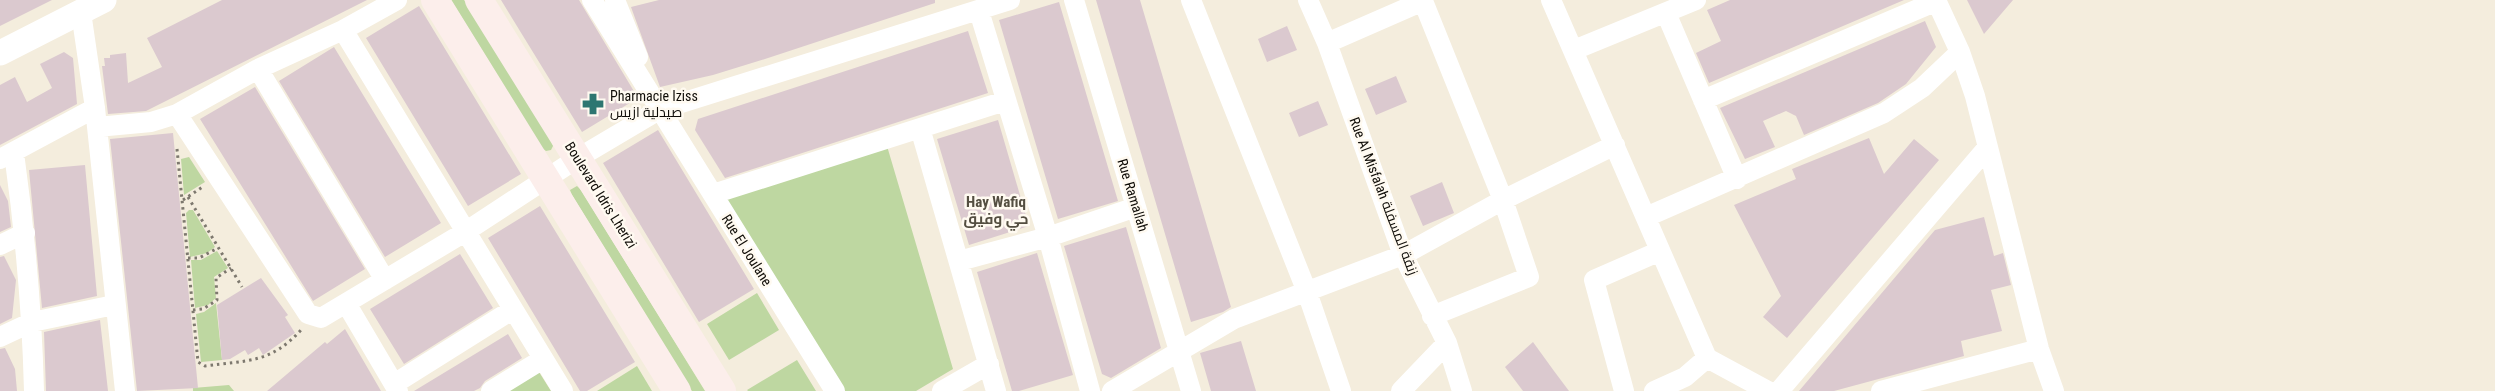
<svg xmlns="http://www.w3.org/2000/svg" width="2495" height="391" font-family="'Roboto Condensed',Cairo,sans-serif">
	<rect width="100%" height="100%" fill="#f4eddd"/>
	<path fill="#bed7a1" d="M451,0H464L552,142L553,146L551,150L546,151L542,148Z
		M887,146L953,369L916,391H842L725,198Z
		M189,157L205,182L184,195L181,159Z
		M577,186L581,190L705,391H692L572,195L570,190Z
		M189,210H193L215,247L207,253L190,257L186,213Z
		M217,251L228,268L214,277L216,298L208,305L195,308L191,260H201Z
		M757,293L779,330L729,360L707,324Z
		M216,303L222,360L201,362L196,314L204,312Z
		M797,360L816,391H748L747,390Z
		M637,366L652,391H597Z
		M539,372L551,391H507Z
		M229,385L234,391H193V388Z"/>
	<path fill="#dbc9cf" d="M0,0H52L0,26Z
		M222,0H367L146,111L108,114L102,66H105L104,58H110V55L126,53L128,83L162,67L147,38Z
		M501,0H579L638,98L582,132Z
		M659,0H935V3L765,59L713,75L660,87L631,7Z
		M1096,0H1140L1231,307L1223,312L1191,322Z
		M1730,0H1904L1709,83L1696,53L1721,41L1707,10Z
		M1967,0H2013L1984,34Z
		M1059,2L1118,201L1058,219L999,20Z
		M419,6L521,174L468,206L366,38Z
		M1925,21L1936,47L1906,84L1878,103L1804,135L1796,116L1786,111L1763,121L1775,147L1745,159L1720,108Z
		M1287,26L1297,50L1267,62L1258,39Z
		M968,31L988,93L725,178L695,130L698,119Z
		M334,47L441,223L385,257L279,81Z
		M64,52L73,58L77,104L0,145V85L15,77L27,102L52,88L40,64Z
		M1396,76L1407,102L1376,115L1365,89Z
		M255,87L365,269L313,301L200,119Z
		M1318,101L1328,125L1299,137L1289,113Z
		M998,120L1029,226L969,245L937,139Z
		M658,130L754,289L699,322L603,163Z
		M173,133L198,388L137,391L110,139Z
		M1869,138L1884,174L1914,139L1939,160L1787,338L1763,317L1781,296L1734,205L1796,179L1792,169Z
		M85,165L97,296L42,308L29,170Z
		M1442,182L1454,213L1423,226L1410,196Z
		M0,185L8,201L11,227L0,232Z
		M540,206L635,362L587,391H580L488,238Z
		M1984,217L1994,256L2003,253L2011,285L1991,290L2002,331L1961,341L1964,356L1834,391H1799L1935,230Z
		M1126,227L1161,348L1111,378L1102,374L1064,246Z
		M1037,253L1073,375L1019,391H1012L977,272Z
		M460,254L493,308L404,364L370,309Z
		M4,256L16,280L12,318L0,324V257Z
		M261,278L288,315L285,317L295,333L263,355L259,348L248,355L245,350L230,359L222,360L217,305Z
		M100,320L108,391H46L44,332Z
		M345,329L381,391H267L325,342L327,344Z
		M508,334L522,358L485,381L480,388L474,391H414Z
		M1241,341L1256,391H1211L1200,353Z
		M1533,342L1554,371L1569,391H1523L1505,367Z
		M5,348L15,369L17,391H0V349Z"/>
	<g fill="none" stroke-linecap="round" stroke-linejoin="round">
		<path stroke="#7d786e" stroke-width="3" stroke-dasharray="2.5 4" stroke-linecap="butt" d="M177,149L198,362L205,366C247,360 270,364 301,330
			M188,197L242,287
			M183,200L204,186
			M188,258H199L218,248
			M193,310L203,309L217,300L216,278L231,268"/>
		<path stroke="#fff" stroke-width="20" d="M592,0L835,391
			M615,0L638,57
			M1074,0L1191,391
			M1191,0L1307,292L1341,391
			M1308,0L1327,43L1403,255L1447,343L1462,391
			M1551,0L1707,358L1768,391
			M1936,0L1960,52L1975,96L2039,349L2054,391
			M979,11L1048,237L1090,391
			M81,12L95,108L125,391
			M1666,13L1737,179
			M343,30L563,391
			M1327,43L1423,1L1503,200L1529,277L1432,316
			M1574,50L1696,0
			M258,69L385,280
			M1703,100L1937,1
			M177,114L308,314L321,318L465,232L578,158L659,110L1010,0
			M97,127L151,122L177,114L258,69L343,30L397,0
			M920,128L996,391
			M14,153C25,232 32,311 34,391
			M0,159L95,108
			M713,194L1005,101
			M1646,217L1884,113L1922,88L1960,52
			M0,245L25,233
			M959,261L1048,237L1136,207
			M346,303L398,391
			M0,337L32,322L114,305
			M394,384L512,310
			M491,391L543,359
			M942,391L989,364
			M1112,391L1234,319L1403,255L1503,200L1615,145
			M1401,391L1447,343
			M1624,391L1594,280L1660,251
			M1654,391L1685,377L1707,358
			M1779,391L1987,148
			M1881,391L2039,349"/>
		<path stroke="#fff" stroke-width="25" d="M0,53L104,0"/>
		<path stroke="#fceeeb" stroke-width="28" d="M435,0L677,391
			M479,0L722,391"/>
	</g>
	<defs>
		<g id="pharmacy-bare" transform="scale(1.725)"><path d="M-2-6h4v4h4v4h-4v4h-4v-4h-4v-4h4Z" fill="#2d7671" stroke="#fffaf1" stroke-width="2.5" paint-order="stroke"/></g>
	</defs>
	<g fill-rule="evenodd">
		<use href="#pharmacy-bare" x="593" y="104"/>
	</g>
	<g text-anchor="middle" stroke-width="5" stroke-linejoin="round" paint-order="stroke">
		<g font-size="14" fill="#0f0c07" stroke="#fffaf1" text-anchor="start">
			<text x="610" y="101">Pharmacie Iziss<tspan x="610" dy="16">صيدلية ازيس</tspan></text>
		</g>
		<g font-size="14" fill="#0f0c07" stroke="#fffaf1">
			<text transform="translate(601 195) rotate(58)" y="5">Boulevard Idris Lherizi</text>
			<text transform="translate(1133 195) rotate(73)" y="5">Rue Ramallah</text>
			<text transform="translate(1384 196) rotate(69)" y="5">Rue Al Misfalah زنقة المسفلة</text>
			<text transform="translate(747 250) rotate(58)" y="5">Rue El Joulane</text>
		</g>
		<g font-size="15" font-weight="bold" fill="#544e41" stroke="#fffaf1">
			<text x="996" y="207">Hay Wafiq<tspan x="996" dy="17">حي وفيق</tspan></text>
		</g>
	</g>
</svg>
